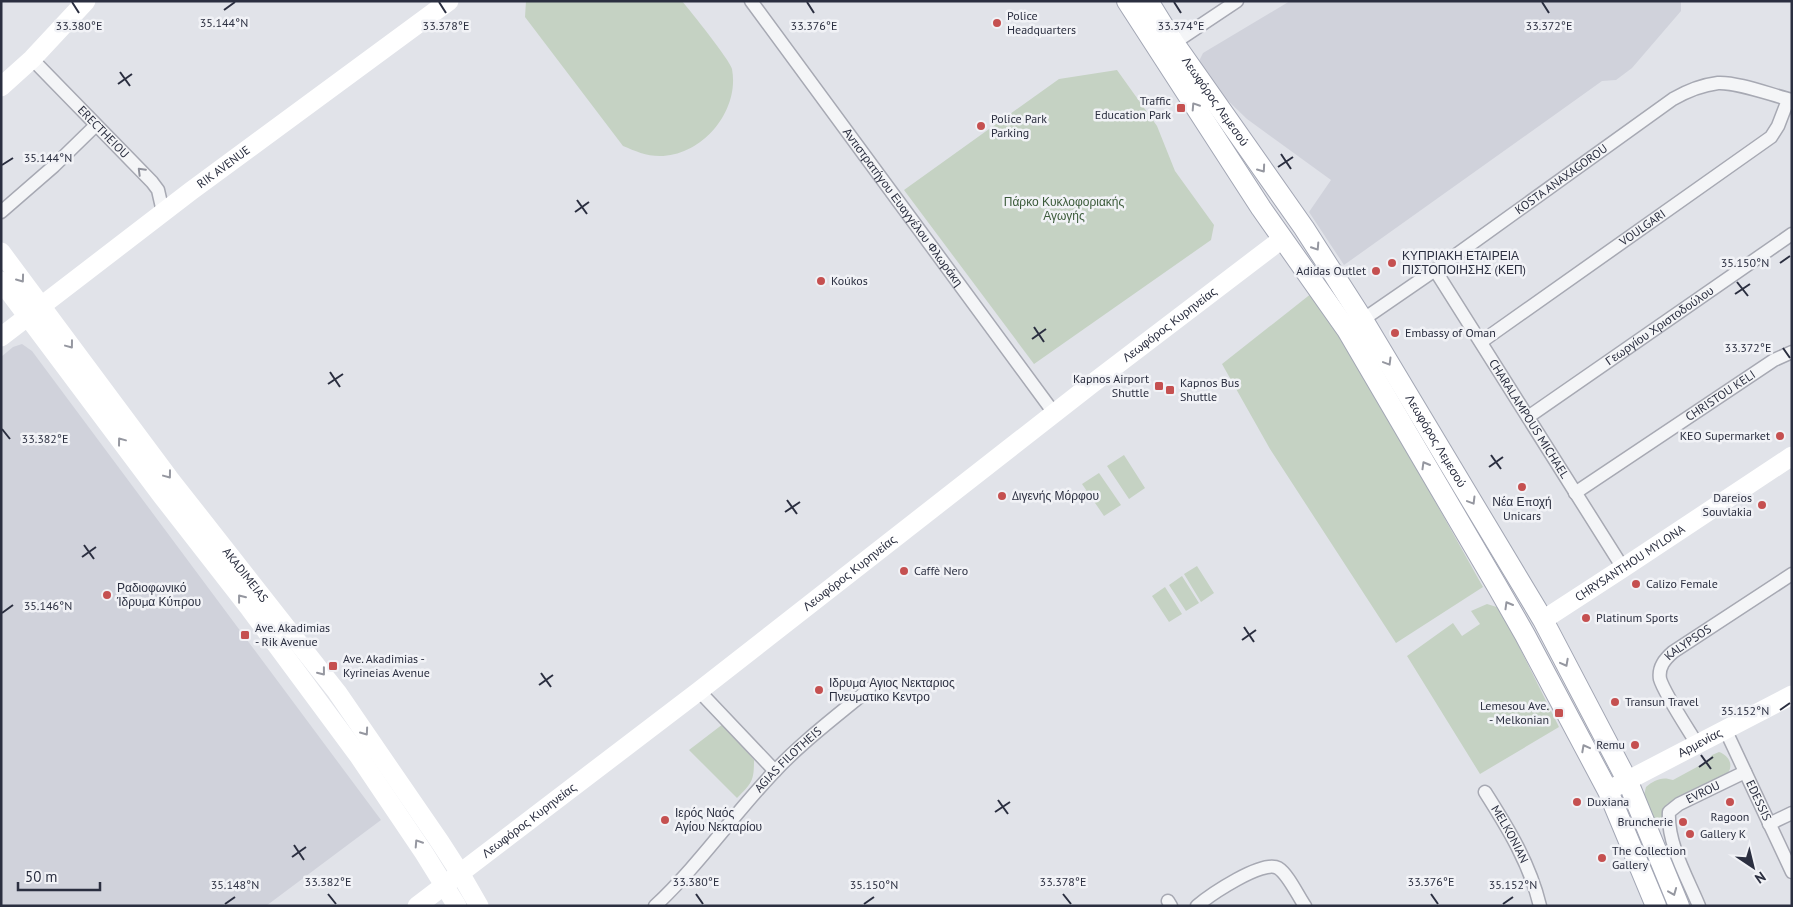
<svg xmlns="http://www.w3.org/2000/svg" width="1793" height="907" font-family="'PT Sans',sans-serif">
	<rect width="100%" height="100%" fill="#e1e3e9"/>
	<path fill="#d0d2db" d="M1290,1H1681V11L1632,68L1616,80L1602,81L1344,265L1309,212L1331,180L1247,119L1219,92L1198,63L1203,53Z
		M22,344L32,351L381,820L266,906H1V357L13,347Z"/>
	<path fill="#c5d2c3" d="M526,1H682C691,12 730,60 732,69C740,111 702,156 660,156C646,156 635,151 623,146L525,17Z
		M1117,70L1157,126L1175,171L1214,225L1211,240L1034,364L904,190L1059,79Z
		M1312,293L1357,362L1483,587L1396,643L1270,449L1222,364Z
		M1124,455L1145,488L1129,499L1107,466Z
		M1099,473L1121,505L1104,516L1082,484Z
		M1197,566L1214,593L1201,602L1184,574Z
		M1182,576L1199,603L1186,611L1169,585Z
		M1165,587L1182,614L1169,622L1152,596Z
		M1487,604L1500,608L1559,727L1480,774L1407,656L1453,623L1462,636L1480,624L1471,611Z
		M723,724L754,760C754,781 752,783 737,798L689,750Z
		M1719,752C1728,755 1734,764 1728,773L1667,804L1662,818L1655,822L1643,799L1646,787C1654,780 1662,776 1673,780L1708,761L1712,755Z"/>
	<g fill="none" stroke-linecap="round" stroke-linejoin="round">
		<g stroke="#a7a9b3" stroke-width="15">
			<g id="street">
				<path id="s1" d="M751,1L1054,413"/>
				<path d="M1168,47L1237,1"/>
				<path id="s2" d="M32,59L152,182L158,190L163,212"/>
				<path d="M1,212L54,166L95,126"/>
				<path id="s3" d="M1435,270L1623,568"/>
				<path id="s4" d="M1358,323L1435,270L1673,99C1687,91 1702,85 1718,83C1738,82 1771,95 1792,100"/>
				<path id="s5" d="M1481,342L1771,137L1778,126L1788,100"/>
				<path id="s6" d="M1528,417L1792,234"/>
				<path id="s7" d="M1575,493L1774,360L1792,352"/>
				<path d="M699,691L775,771"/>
				<path id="s8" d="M1725,729L1792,872"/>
				<path id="s9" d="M1697,744C1688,729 1664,693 1660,679C1658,667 1665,659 1673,652L1792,574"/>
				<path id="s10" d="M1485,792C1508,828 1530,864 1540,906"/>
				<path d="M1769,824L1792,813"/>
				<path d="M1168,901L1171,906"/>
				<path id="s11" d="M655,906C699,865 733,815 774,772C803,741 837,716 869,689"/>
				<path d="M1197,906C1210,895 1263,859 1278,868C1288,874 1298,896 1305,906"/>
				<path id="s12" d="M1699,906C1687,877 1667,843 1669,812L1679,804L1745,772"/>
			</g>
		</g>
		<g stroke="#a2a6b4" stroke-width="22">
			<g id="primary">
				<path d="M1127,1L1261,208L1347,330L1497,586L1525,635L1608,791L1656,906"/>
				<path id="s18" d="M1148,1L1174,43L1304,228L1363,320L1543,620L1628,782L1679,906"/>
			</g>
		</g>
		<use href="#street" stroke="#f4f5f7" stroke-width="12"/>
		<g stroke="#fff" stroke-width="19">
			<path d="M1,87L32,59L86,1"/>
			<path id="s13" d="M1,252L169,478L337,692L440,842L460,873L479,906"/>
			<path d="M1,281L162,496L250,609L358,755L424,853L457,906"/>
			<path id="s14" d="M1,337L191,191L449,1"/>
			<path id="s15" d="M1543,620L1623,568L1792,456"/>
			<path id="s16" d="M1613,788L1792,695"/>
			<path id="s17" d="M417,906L699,691L1093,383L1282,239"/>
		</g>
		<use href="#primary" stroke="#fff" stroke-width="20"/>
	</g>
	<defs><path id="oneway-chevron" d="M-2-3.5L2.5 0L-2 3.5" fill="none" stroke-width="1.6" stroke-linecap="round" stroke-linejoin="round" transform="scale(1.25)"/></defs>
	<g stroke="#9597a0">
		<use href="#oneway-chevron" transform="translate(1195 106) rotate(-123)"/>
		<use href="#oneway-chevron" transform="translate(1262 169) rotate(55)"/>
		<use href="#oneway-chevron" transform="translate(1316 247) rotate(57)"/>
		<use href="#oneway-chevron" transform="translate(21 279) rotate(54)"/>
		<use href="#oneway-chevron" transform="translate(70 345) rotate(53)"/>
		<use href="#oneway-chevron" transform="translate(1388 362) rotate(59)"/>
		<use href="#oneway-chevron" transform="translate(121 441) rotate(-127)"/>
		<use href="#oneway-chevron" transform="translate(1425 465) rotate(-120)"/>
		<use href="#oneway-chevron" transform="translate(168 475) rotate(53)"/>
		<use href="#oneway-chevron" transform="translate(1472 501) rotate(59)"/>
		<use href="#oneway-chevron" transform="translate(241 598) rotate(-128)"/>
		<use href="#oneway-chevron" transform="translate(1508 605) rotate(-120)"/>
		<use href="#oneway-chevron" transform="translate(1565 663) rotate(62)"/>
		<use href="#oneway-chevron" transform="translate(322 672) rotate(52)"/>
		<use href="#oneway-chevron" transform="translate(365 732) rotate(55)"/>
		<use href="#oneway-chevron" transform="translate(1585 748) rotate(-118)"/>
		<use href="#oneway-chevron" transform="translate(418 843) rotate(-123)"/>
		<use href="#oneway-chevron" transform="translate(1673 892) rotate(68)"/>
	</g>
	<use stroke="#90929c" href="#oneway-chevron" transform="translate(141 171) rotate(-135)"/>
	<path fill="none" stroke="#2b2f40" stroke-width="2" d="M72,2L79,13M439,2L446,13M807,2L814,13M1174,2L1181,13M1542,2L1549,13M224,10L235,2M120,72L130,86M118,84L132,74M1281,154L1291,169M2,165L13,158M1278,167L1293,157M577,200L587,214M575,212L589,202M1780,263L1790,256M1737,282L1748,296M1735,294L1750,284M1034,327L1044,342M1032,339L1046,329M1783,348L1790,358M330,372L340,387M328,384L343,374M2,429L10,439M1491,455L1501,469M1489,467L1503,457M787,500L797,514M785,512L800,502M84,545L94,559M82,557L96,547M2,613L13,605M1244,627L1254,642M1242,640L1256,630M541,673L551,687M539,685L553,675M1780,710L1790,703M1701,755L1711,769M1699,767L1713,757M998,800L1008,814M995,812L1010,802M294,845L304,860M292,857L306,847M328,894L336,904M696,894L703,904M1063,894L1071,904M1431,894L1438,904M225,904L235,897M864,904L874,897M1503,904L1513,897"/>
	<g fill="#c55050" stroke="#f1f2f6" stroke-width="2">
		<circle cx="997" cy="23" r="5"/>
		<rect x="1176" y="103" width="10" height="10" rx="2.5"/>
		<circle cx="981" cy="126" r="5"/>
		<circle cx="1392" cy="263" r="5"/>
		<circle cx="1376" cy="271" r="5"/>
		<circle cx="821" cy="281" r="5"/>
		<circle cx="1395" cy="333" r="5"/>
		<rect x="1154" y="381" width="10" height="10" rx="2.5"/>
		<rect x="1165" y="385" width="10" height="10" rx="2.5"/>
		<circle cx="1780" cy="436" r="5"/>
		<circle cx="1522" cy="487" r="5"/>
		<circle cx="1002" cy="496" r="5"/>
		<circle cx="1762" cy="505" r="5"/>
		<circle cx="904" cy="571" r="5"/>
		<circle cx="1636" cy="584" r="5"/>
		<circle cx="107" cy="595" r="5"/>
		<circle cx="1586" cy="618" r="5"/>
		<rect x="240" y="630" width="10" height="10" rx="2.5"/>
		<rect x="328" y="661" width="10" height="10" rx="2.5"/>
		<circle cx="819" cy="690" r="5"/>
		<circle cx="1615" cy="702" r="5"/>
		<rect x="1554" y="708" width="10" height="10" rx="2.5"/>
		<circle cx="1635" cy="745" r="5"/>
		<circle cx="1577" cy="802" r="5"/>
		<circle cx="1730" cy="802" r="5"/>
		<circle cx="665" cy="820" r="5"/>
		<circle cx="1683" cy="822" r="5"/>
		<circle cx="1690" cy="834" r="5"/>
		<circle cx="1602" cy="858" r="5"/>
	</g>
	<g text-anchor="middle" stroke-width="5" stroke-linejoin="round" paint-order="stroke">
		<g font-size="12" fill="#2b2f40" stroke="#f1f2f6" text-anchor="start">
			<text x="1007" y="20">Police<tspan x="1007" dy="14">Headquarters</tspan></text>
			<text x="1171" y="105" text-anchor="end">Traffic<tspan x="1171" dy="14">Education Park</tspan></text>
			<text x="991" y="123">Police Park<tspan x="991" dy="14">Parking</tspan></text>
			<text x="1402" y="260">ΚΥΠΡΙΑΚΗ ΕΤΑΙΡΕΙΑ<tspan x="1402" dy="14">ΠΙΣΤΟΠΟΙΗΣΗΣ (ΚΕΠ)</tspan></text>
			<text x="1366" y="275" text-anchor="end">Adidas Outlet</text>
			<text x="831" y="285">Koúkos</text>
			<text x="1405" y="337">Embassy of Oman</text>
			<text x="1149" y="383" text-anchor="end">Kapnos Airport<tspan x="1149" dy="14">Shuttle</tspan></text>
			<text x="1180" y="387">Kapnos Bus<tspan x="1180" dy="14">Shuttle</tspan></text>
			<text x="1770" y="440" text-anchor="end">KEO Supermarket</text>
			<text x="1012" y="500">Διγενής Μόρφου</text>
			<text x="1752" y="502" text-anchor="end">Dareios<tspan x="1752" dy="14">Souvlakia</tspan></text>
			<text x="1522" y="506" text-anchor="middle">Νέα Εποχή<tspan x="1522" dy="14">Unicars</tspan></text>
			<text x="914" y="575">Caffè Nero</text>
			<text x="1646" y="588">Calizo Female</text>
			<text x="117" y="592">Ραδιοφωνικό<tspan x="117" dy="14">Ίδρυμα Κύπρου</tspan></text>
			<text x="1596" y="622">Platinum Sports</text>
			<text x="255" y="632">Ave. Akadimias<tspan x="255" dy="14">- Rik Avenue</tspan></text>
			<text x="343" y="663">Ave. Akadimias -<tspan x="343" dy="14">Kyrineias Avenue</tspan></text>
			<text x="829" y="687">Ιδρυμα Αγιος Νεκταριος<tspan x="829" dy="14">Πνευματικο Κεντρο</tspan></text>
			<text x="1625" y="706">Transun Travel</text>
			<text x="1549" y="710" text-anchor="end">Lemesou Ave.<tspan x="1549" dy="14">- Melkonian</tspan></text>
			<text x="1625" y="749" text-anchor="end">Remu</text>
			<text x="1587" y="806">Duxiana</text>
			<text x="675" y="817">Ιερός Ναός<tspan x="675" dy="14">Αγίου Νεκταρίου</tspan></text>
			<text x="1730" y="821" text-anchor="middle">Ragoon</text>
			<text x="1673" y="826" text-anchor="end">Bruncherie</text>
			<text x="1700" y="838">Gallery K</text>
			<text x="1612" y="855">The Collection<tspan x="1612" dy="14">Gallery</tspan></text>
		</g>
		<g font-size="12" fill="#2b2f40" stroke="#f1f2f6">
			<text dy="4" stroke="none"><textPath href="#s18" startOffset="121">Λεωφόρος Λεμεσού</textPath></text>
			<text dy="4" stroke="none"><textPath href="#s2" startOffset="102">ERECTHEIOU</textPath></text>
			<text dy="4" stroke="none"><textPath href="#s14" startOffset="280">RIK AVENUE</textPath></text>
			<text dy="4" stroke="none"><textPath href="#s4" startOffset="249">KOSTA ANAXAGOROU</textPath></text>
			<text dy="4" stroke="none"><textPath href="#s1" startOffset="256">Αντιστρατήγου Ευαγγέλου Φλωράκη</textPath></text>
			<text dy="4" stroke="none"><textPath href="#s5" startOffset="198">VOULGARI</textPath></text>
			<text dy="4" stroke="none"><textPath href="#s17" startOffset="951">Λεωφόρος Κυρηνείας</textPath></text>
			<text dy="4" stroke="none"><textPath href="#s6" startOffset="160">Γεωργίου Χριστοδούλου</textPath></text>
			<text dy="4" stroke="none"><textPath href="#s7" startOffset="175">CHRISTOU KELI</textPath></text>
			<text dy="4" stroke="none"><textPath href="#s3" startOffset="176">CHARALAMPOUS MICHAEL</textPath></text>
			<text dy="4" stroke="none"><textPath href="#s18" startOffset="526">Λεωφόρος Λεμεσού</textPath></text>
			<text dy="4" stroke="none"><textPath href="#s15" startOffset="104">CHRYSANTHOU MYLONA</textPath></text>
			<text dy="4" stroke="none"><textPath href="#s17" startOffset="546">Λεωφόρος Κυρηνείας</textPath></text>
			<text dy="4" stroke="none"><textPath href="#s13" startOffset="405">AKADIMEIAS</textPath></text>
			<text dy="4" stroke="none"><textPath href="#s9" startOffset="124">KALYPSOS</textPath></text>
			<text dy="4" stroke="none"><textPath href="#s16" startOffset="98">Αρμενίας</textPath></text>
			<text dy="4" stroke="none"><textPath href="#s11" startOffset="198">AGIAS FILOTHEIS</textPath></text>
			<text dy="4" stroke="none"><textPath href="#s12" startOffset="139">EVROU</textPath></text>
			<text dy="4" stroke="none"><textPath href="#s8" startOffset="79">EDESSIS</textPath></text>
			<text dy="4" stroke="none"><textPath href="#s17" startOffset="141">Λεωφόρος Κυρηνείας</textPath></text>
			<text dy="4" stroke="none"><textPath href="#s10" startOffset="49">MELKONIAN</textPath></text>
		</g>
		<g font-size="12" fill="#3a5a39" stroke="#f1f2f6">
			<text x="1064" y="206">Πάρκο Κυκλοφοριακής<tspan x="1064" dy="14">Αγωγής</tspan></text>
		</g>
	</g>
	<g font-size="12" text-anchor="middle" fill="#2b2f40" stroke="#f1f2f6" stroke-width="5" stroke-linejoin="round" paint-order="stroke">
		<text x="224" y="27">35.144°N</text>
		<text x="79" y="30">33.380°E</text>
		<text x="446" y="30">33.378°E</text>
		<text x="814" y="30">33.376°E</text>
		<text x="1181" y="30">33.374°E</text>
		<text x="1549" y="30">33.372°E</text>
		<text x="48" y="162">35.144°N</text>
		<text x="1745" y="267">35.150°N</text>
		<text x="1748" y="352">33.372°E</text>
		<text x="45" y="443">33.382°E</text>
		<text x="48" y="610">35.146°N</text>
		<text x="1745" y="715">35.152°N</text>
		<text x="328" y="886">33.382°E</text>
		<text x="696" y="886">33.380°E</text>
		<text x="1063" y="886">33.378°E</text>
		<text x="1431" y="886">33.376°E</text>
		<text x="235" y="889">35.148°N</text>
		<text x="874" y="889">35.150°N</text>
		<text x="1513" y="889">35.152°N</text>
	</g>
	<rect width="1793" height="907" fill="none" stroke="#2b2f40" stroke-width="5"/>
	<g transform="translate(1753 867) rotate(145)" stroke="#f1f2f6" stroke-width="4" paint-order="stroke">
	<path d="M0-4L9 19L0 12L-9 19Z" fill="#2b2f40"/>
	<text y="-8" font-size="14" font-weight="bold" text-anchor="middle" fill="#2b2f40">N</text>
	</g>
	<path d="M18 882v8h82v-8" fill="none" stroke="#2b2f40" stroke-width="2.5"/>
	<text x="25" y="882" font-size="15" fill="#2b2f40" stroke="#f1f2f6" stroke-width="4" paint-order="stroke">50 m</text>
</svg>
